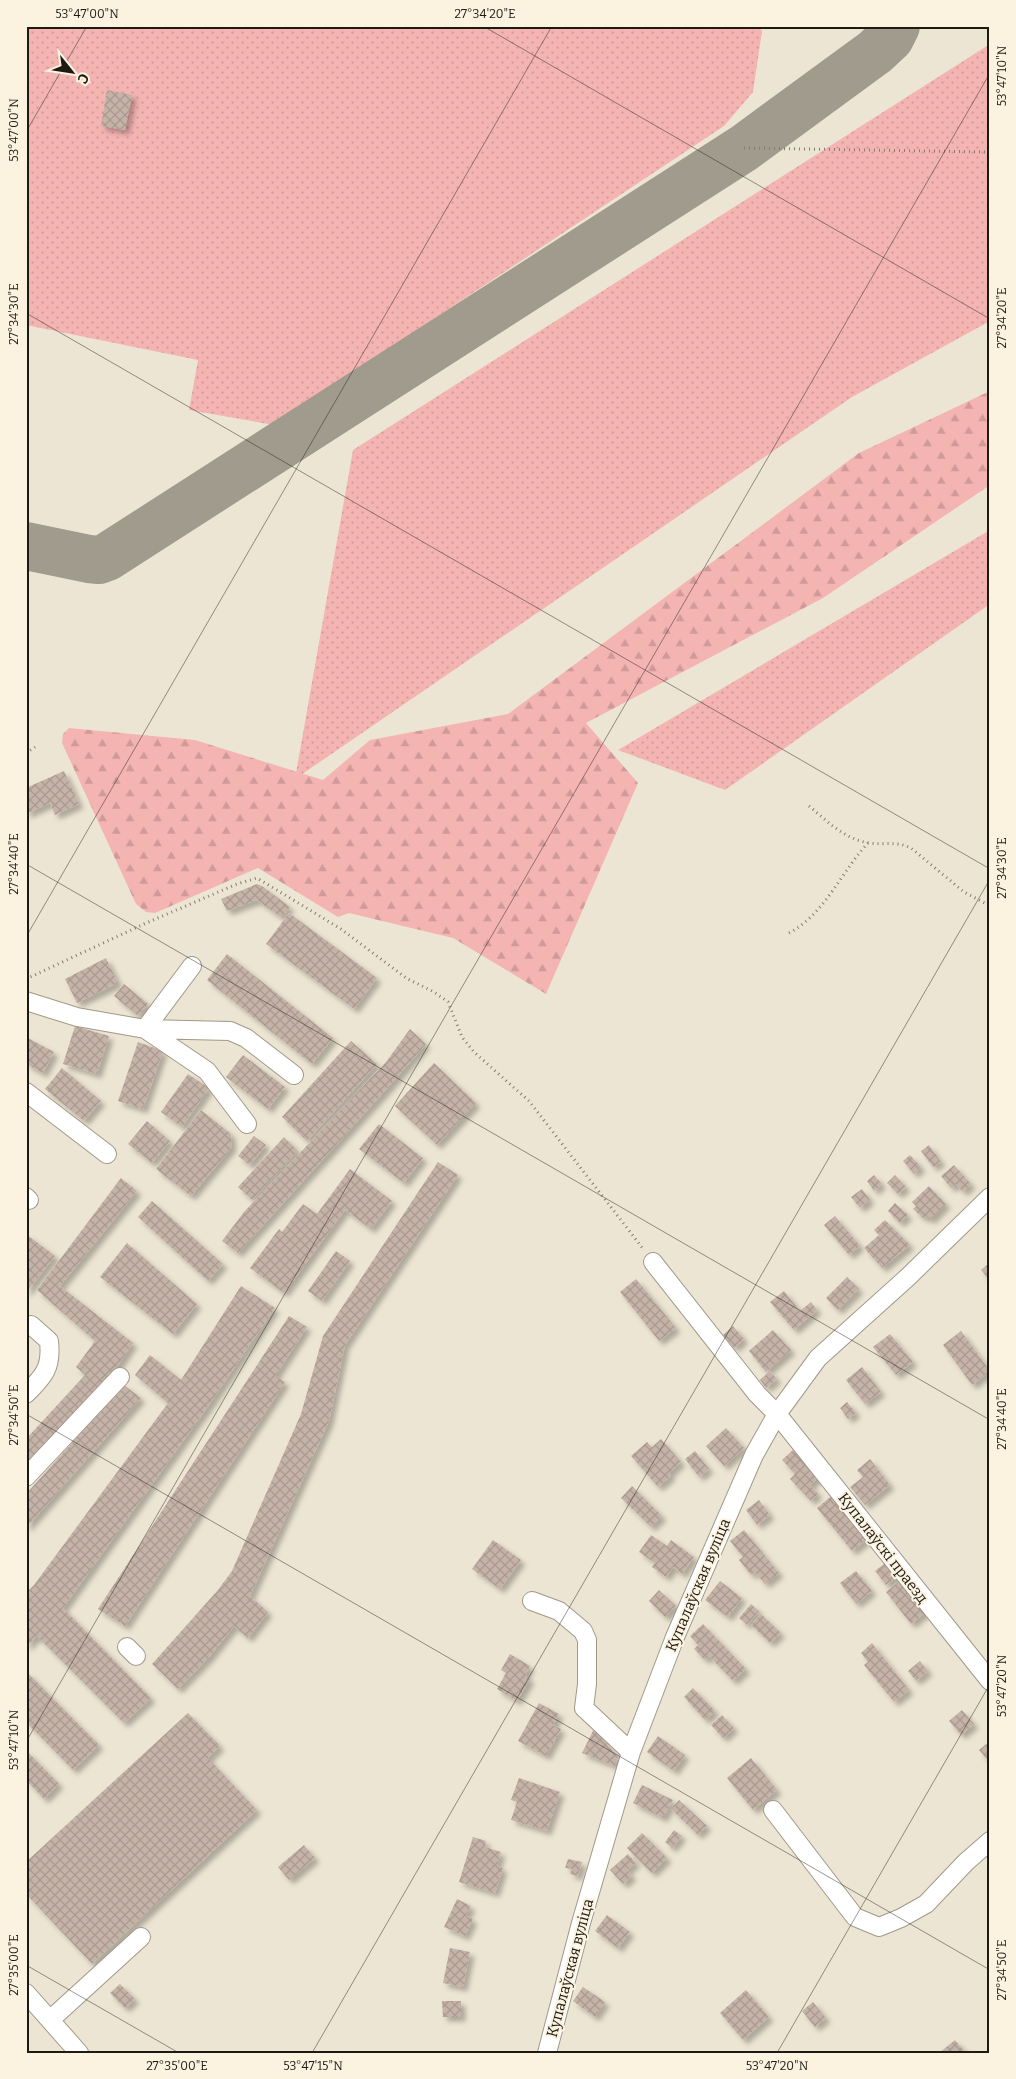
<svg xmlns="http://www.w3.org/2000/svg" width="1016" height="2079" font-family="Bitter,serif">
	<defs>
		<pattern id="grass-dots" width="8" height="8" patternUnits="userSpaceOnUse" patternTransform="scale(1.25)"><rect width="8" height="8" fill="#f3b4b2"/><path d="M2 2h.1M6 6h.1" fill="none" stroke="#d09a98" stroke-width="1.8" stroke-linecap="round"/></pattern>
		<pattern id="forest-firs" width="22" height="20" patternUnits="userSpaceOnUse" patternTransform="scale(1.25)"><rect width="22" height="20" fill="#f3b4b2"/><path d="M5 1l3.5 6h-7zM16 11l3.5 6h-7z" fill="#d09a98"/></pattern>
		<pattern id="building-cross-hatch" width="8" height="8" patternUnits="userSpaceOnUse" patternTransform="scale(1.25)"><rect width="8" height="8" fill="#c5b3a8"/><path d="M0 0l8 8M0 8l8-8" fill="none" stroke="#a99990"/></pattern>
		<filter id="shadow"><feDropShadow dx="4.5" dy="4.5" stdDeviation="2.5" flood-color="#0004"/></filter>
	</defs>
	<rect width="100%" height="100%" fill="#ede5d3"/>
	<path fill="url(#grass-dots)" d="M26,26H758L762,31L753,92L724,126L274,425L189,410L198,360L26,325Z
		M990,44V321L852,397L295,779L353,450Z
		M990,530V604L725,790L618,750Z"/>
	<path fill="url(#forest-firs)" d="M990,391V485L823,598L586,723L638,783L546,994L453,938L349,913L338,917L258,868L155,913L146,912L136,904L62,743L63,734L69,728L195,740L323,780L370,740L508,714L859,453Z"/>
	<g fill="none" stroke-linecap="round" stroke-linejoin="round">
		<path stroke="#a19b8e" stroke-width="48" d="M26,546L89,559L99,560L107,557L744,148L875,52L890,38L896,26"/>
	</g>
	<path fill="url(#building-cross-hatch)" filter="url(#shadow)" d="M107,90L132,95L125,130L101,126Z
		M64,771L79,804L55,815L50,803L26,814V788Z
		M257,884L262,886L290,907L282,918L257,900L227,911L221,899Z
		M289,913L377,978L354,1009L266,944Z
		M227,954L333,1038L312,1064L207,980Z
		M106,958L118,983L77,1003L65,979Z
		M124,984L148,1004L138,1016L114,996Z
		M75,1026L109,1036L97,1074L63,1064Z
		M410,1029L426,1044L383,1093L238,1253L222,1241L244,1212L386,1062Z
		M26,1037L54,1052L43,1073L26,1064Z
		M351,1041L377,1064L307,1141L282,1117Z
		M138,1042L163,1051L143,1109L118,1101Z
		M243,1055L285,1087L268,1109L226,1077Z
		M434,1063L476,1103L437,1145L395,1106Z
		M62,1068L101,1101L84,1121L45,1089Z
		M188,1074L209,1088L182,1127L161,1112Z
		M201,1110L231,1134L232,1147L191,1196L156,1169Z
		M147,1121L170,1141L152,1163L128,1144Z
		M379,1124L423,1158L404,1183L359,1149Z
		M254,1136L266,1145L250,1165L238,1156Z
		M284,1137L298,1151L252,1200L238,1187Z
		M929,1145L941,1162L933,1167L921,1151Z
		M910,1155L921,1167L914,1174L903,1161Z
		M438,1162L458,1175L345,1345L329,1421L250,1596L268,1612L248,1638L234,1626L209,1657L178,1689L152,1664L218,1590L232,1571L301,1414L323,1336Z
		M954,1165L971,1184L963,1192L956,1184L951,1188L941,1176Z
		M350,1169L392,1201L371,1229L345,1210L284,1293L250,1268L279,1229L282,1232L303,1204L317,1214Z
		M874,1175L882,1184L874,1191L867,1181Z
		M895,1175L906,1187L898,1194L887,1183Z
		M121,1178L137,1191L60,1286L133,1343L119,1364L26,1468V1439L85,1375L76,1367L95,1341L37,1290Z
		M929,1186L946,1204L930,1220L926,1216L923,1218L913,1209L916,1206L912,1202Z
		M862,1189L870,1200L860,1208L851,1197Z
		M152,1201L223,1264L208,1281L138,1217Z
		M895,1203L908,1215L900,1223L888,1211Z
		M835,1216L860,1246L849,1255L824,1225Z
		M885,1220L910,1245L882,1268L864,1248L879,1235L874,1230Z
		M26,1234L55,1256L26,1293Z
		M127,1243L197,1304L173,1334L100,1277Z
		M336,1251L350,1261L322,1301L308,1291Z
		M990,1262V1281L981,1270Z
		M847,1277L859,1289L838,1310L826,1298Z
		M636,1279L676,1328L659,1341L620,1292Z
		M241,1286L275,1308L204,1412L63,1608L151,1698L124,1723L37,1636L26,1647V1593L34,1585L168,1403L135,1375L150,1355L181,1380Z
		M784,1291L800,1311L811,1302L817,1310L794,1330L770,1302Z
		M289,1316L307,1327L275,1376L285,1382L125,1626L98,1609Z
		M733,1326L744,1339L734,1348L723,1335Z
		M773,1330L791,1350L766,1372L749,1351Z
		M961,1331L990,1371L972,1385L943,1345Z
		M890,1334L913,1362L896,1375L873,1347Z
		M862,1367L881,1392L865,1404L846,1380Z
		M770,1371L777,1379L766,1388L760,1380Z
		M124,1385L141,1398L26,1528V1494Z
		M847,1402L856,1413L848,1419L840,1408Z
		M726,1428L744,1448L724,1466L706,1446Z
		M661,1439L681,1462L669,1473L671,1476L658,1487L631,1456L647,1442L652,1447Z
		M795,1448L821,1475L810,1485L818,1494L811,1501L790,1479L795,1474L782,1460Z
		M695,1451L709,1469L699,1477L685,1459Z
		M870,1459L890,1485L865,1505L850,1487L863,1477L857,1470Z
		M632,1486L662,1516L651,1527L621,1498Z
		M835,1493L870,1537L852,1551L817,1508Z
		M759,1500L770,1515L757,1525L746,1510Z
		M744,1530L779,1573L765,1584L755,1572L751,1575L739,1560L743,1557L730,1541Z
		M651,1535L667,1546L671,1540L694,1557L682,1574L673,1567L666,1577L652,1567L655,1563L639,1552Z
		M493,1540L521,1560L500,1589L472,1569Z
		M889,1560L900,1575L886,1585L875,1571Z
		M856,1571L872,1591L856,1604L840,1583Z
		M902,1579L927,1611L911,1624L886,1592Z
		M720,1581L742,1598L728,1617L705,1600Z
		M659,1590L676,1606L665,1617L649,1601Z
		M751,1604L759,1611L747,1625L739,1618Z
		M761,1614L781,1633L770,1643L751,1625Z
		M703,1624L746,1669L733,1681L709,1656L705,1660L694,1649L698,1645L690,1636Z
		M872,1643L909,1690L894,1702L864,1665L868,1662L861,1653Z
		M510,1654L530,1666L525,1676L530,1679L517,1701L497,1689L506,1673L501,1670Z
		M920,1661L928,1671L916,1681L908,1671Z
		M26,1671L99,1745L73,1770L26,1722Z
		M693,1688L715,1711L705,1720L684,1697Z
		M539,1703L559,1714L553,1725L561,1729L546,1756L518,1741Z
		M962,1710L974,1724L961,1735L949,1721Z
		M188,1713L220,1746L208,1758L257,1810L92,1964L26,1894V1862Z
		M722,1715L734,1728L723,1738L711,1725Z
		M594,1729L618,1757L615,1766L582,1753Z
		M658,1736L685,1755L674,1771L647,1752Z
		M990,1741V1763L979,1750Z
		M26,1750L59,1784L44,1799L26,1780Z
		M751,1758L777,1790L753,1810L727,1778Z
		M519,1778L560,1792L547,1831L511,1820L517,1802L511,1800Z
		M642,1785L673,1800L663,1818L633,1803Z
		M679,1800L707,1826L698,1835L671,1809Z
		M674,1830L682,1836L672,1848L665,1842Z
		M642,1833L667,1858L652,1873L627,1848Z
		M473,1837L486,1841L485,1847L501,1852L497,1866L503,1868L495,1893L459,1882Z
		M304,1845L315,1858L289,1880L278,1867Z
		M628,1854L636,1863L627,1870L632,1876L623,1884L610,1870Z
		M568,1859L582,1862L578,1876L570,1874L572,1869L565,1868Z
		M457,1899L471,1906L466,1916L473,1919L465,1936L444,1927Z
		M607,1915L630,1932L618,1948L595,1931Z
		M450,1948L470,1952L463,1987L443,1983Z
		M120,1984L135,1999L125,2008L110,1993Z
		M583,1987L605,2002L595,2017L573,2001Z
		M746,1990L769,2017L743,2040L720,2013Z
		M442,2001H461V2017H443Z
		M813,2002L826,2018L815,2027L802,2011Z
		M955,2040L966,2053H939Z"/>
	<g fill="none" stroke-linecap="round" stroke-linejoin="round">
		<g stroke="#a19988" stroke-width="20">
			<path id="minor" d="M192,966L145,1029L207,1071L247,1124
				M26,1001L77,1017L145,1029L230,1031L246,1038L294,1075
				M26,1092L107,1154
				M26,1197L29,1200
				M653,1262L757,1394L777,1414L990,1681
				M26,1394C44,1376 52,1368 49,1341L31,1325
				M26,1477L120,1377
				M532,1601L559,1611L583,1631L587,1640V1684L584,1708L631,1752
				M127,1647L136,1656
				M773,1810L855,1917L879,1927L901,1918L926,1904L966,1862L990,1841
				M26,1993L79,2053
				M50,2020L141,1937
				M547,2053L581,1923L631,1752L675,1637L754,1455L777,1414L818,1358L908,1277L990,1197"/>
		</g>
		<path stroke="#827d71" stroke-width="3" stroke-dasharray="1 4" stroke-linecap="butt" d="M744,148L990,152
			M26,753L35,747
			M809,806C827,821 844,839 869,843C884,845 897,841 911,848L964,892L990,906
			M789,933C826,913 840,873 868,843
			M26,979L144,924L237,884L257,878L341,929L406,978L434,992L448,1002L462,1037L474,1052L529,1101L644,1250"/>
		<use href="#minor" stroke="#fff" stroke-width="18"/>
	</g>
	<path fill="none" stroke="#1d1a14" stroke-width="1" stroke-opacity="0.45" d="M483,26L990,319M26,132L87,26M26,313L990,869M26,864L990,1420M26,937L552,26M26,1414L990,1970M26,1742L990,73M26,1965L179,2053M312,2053L990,879M777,2053L990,1684"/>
	<g text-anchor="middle" stroke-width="4" stroke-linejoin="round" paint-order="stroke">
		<g font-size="15" fill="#1d1a14" stroke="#fbf2e0">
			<text transform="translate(883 1548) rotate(52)" y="5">Купалаўскі праезд</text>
			<text transform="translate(698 1585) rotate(-67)" y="5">Купалаўская вуліца</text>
			<text transform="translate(570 1968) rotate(-75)" y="5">Купалаўская вуліца</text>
		</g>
	</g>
	<rect width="1016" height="2079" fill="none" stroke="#fbf2e0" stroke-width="55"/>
	<g transform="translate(72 72) rotate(120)" stroke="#fbf2e0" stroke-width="4" paint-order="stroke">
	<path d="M0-4L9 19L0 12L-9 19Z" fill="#1d1a14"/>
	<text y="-8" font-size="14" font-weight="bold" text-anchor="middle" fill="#1d1a14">С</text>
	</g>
	<rect x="28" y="28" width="960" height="2024" fill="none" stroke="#1d1a14" stroke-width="2"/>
	<g font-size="12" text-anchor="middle" fill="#1d1a14">
		<text x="87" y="18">53°47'00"N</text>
		<text x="485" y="18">27°34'20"E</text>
		<text transform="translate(1002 76) rotate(-90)" y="4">53°47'10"N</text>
		<text transform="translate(14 130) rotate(-90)" y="4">53°47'00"N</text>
		<text transform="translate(14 314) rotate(-90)" y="4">27°34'30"E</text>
		<text transform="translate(1002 318) rotate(-90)" y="4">27°34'20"E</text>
		<text transform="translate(14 864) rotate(-90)" y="4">27°34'40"E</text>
		<text transform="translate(1002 868) rotate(-90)" y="4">27°34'30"E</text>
		<text transform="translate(14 1415) rotate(-90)" y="4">27°34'50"E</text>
		<text transform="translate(1002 1419) rotate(-90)" y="4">27°34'40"E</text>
		<text transform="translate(1002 1686) rotate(-90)" y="4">53°47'20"N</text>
		<text transform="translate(14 1740) rotate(-90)" y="4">53°47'10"N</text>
		<text transform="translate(14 1965) rotate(-90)" y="4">27°35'00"E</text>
		<text transform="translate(1002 1970) rotate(-90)" y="4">27°34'50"E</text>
		<text x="177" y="2070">27°35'00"E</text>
		<text x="313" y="2070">53°47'15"N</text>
		<text x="777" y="2070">53°47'20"N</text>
	</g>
</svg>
